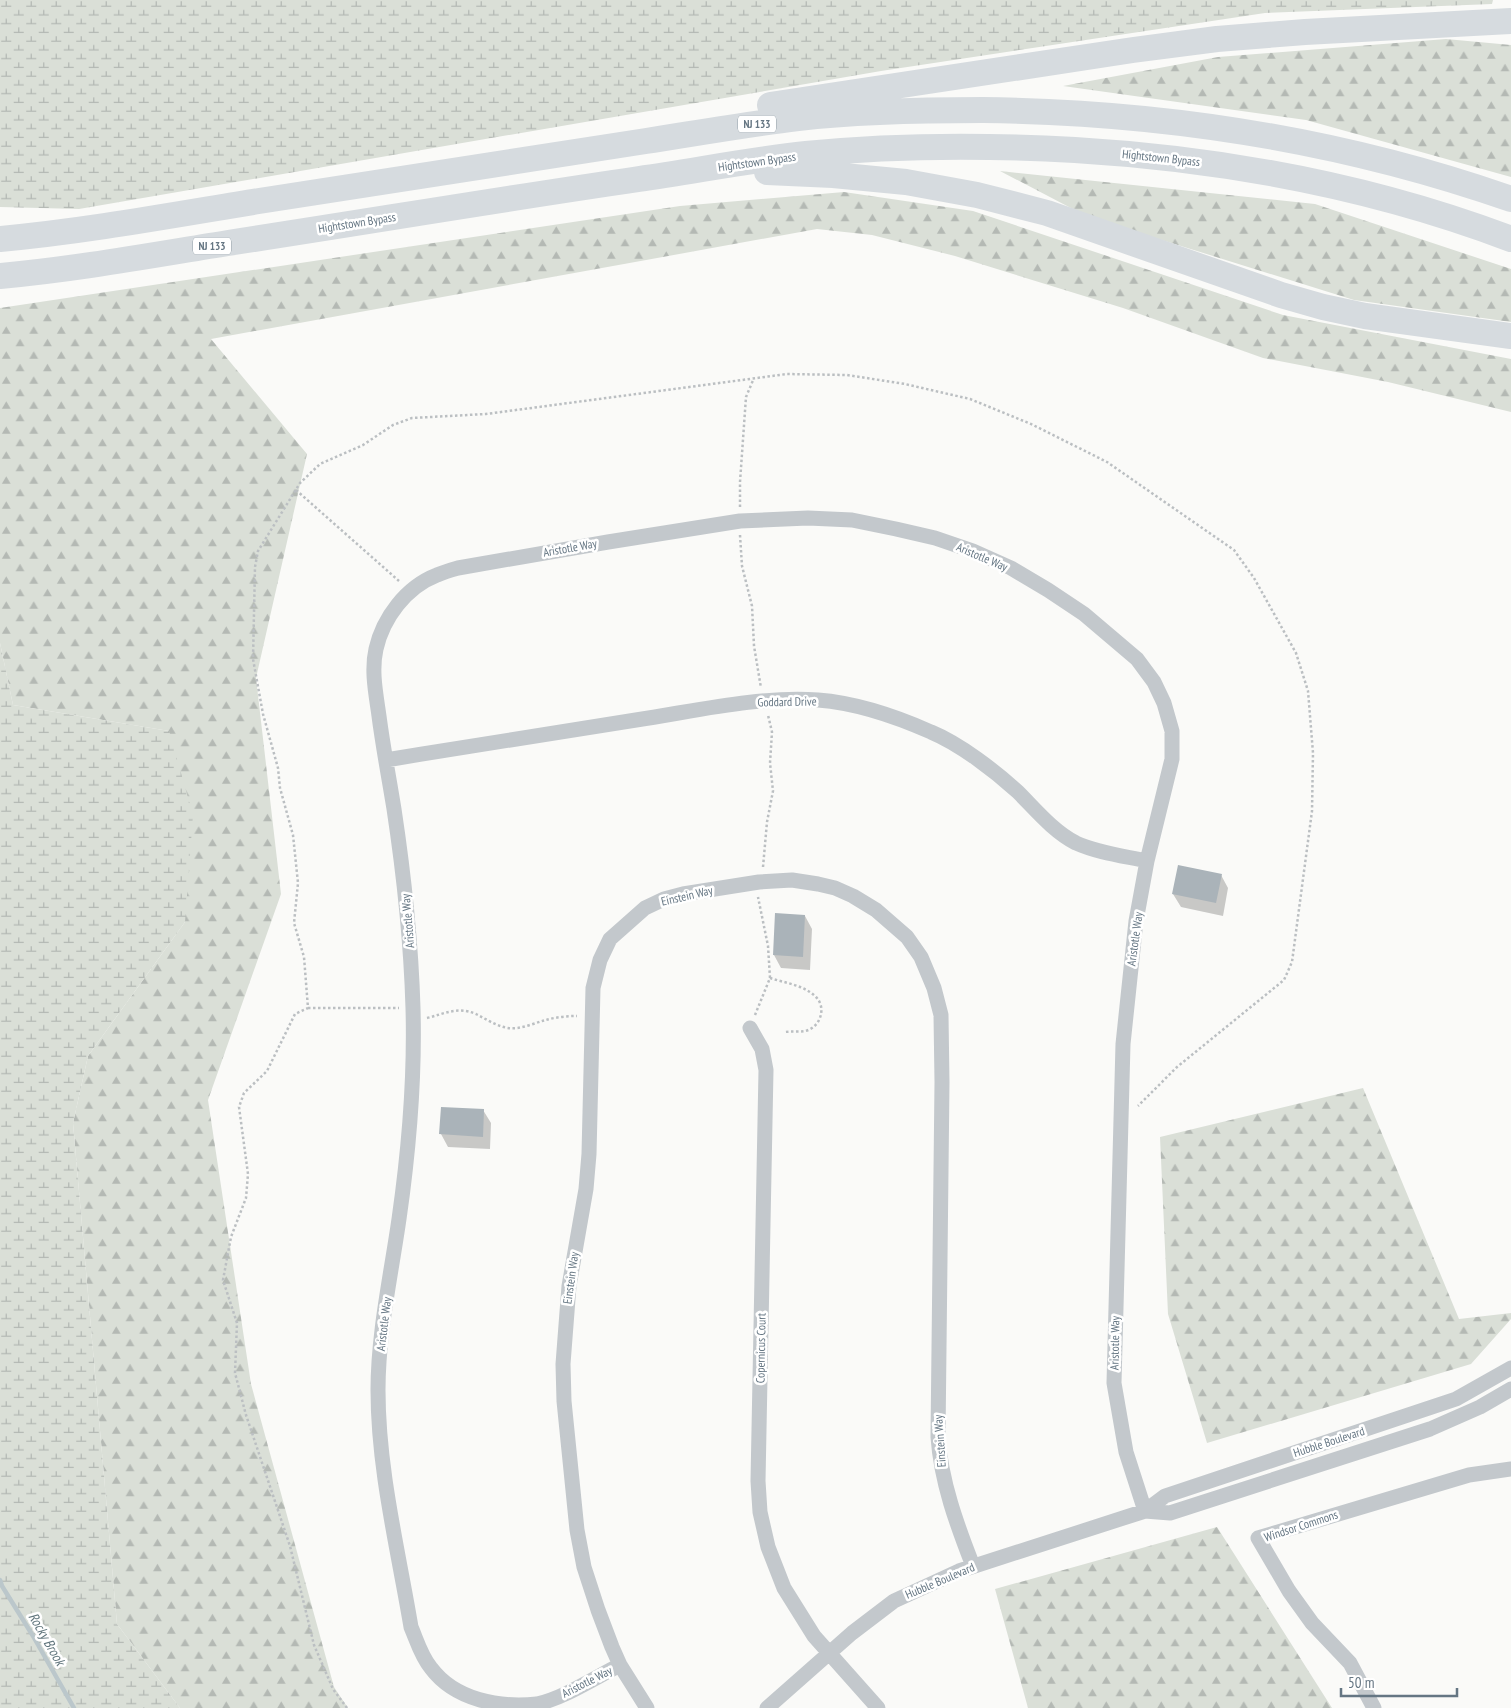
<svg xmlns="http://www.w3.org/2000/svg" width="1511" height="1708" font-family="'PT Sans Narrow',sans-serif">
	<defs>
		<pattern id="forest-firs" width="22" height="20" patternUnits="userSpaceOnUse" patternTransform="scale(1.25)"><rect width="22" height="20" fill="#dadfd7"/><path d="M5 1l3.5 6h-7zM16 11l3.5 6h-7z" fill="#b4b9b4"/></pattern>
		<pattern id="wetland-marsh" width="20" height="14" patternUnits="userSpaceOnUse" patternTransform="scale(1.25)"><rect width="20" height="14" fill="#dadfd7"/><path d="M1 5h8M5 5V1M11 12h8M15 12V8" fill="none" stroke="#b4b9b4"/></pattern>
	</defs>
	<rect width="100%" height="100%" fill="#fafaf8"/>
	<path fill="url(#forest-firs)" d="M1446,39L1511,45V177L1306,120L1063,86L1218,57Z
		M1000,171L1315,204L1511,269V322L1354,300L1088,217Z
		M844,192L973,211L1283,315L1511,359V412L1388,382L1263,358L1123,308L955,256L872,235L817,229L211,339L307,454L256,678L281,894L208,1100L251,1384L334,1687L348,1708H180L117,1624L73,1123L88,1056L185,922L169,731L13,705L0,643V308L680,206Z
		M1363,1088L1459,1319L1511,1313V1319L1471,1364L1207,1443L1168,1314L1160,1137Z
		M1217,1527L1332,1708H1028L995,1589Z"/>
	<path fill="url(#wetland-marsh)" d="M0,0H1493L1492,4L1265,13L881,71L79,209L0,207Z
		M0,643L13,705L169,731L193,815L185,922L88,1056L73,1123L117,1624L180,1708H0Z"/>
	<path fill="#0003" d="M1179,867L1221,875L1228,888L1223,916L1181,907L1173,894Z
		M777,914L805,916L812,929L810,970L781,968L774,955Z
		M442,1108L483,1110L491,1123L490,1149L448,1147L441,1134Z"/>
	<g fill="none" stroke-linecap="round" stroke-linejoin="round">
		<path stroke="#bbc7cb" stroke-width="4.5" d="M0,1580L2,1586L33,1636L74,1708"/>
	</g>
	<path fill="#aab3b9" d="M1178,865L1222,874L1216,903L1172,894Z
		M775,913L805,915L803,957L773,955Z
		M441,1107L484,1109L483,1137L439,1134Z"/>
	<g fill="none" stroke-linecap="round" stroke-linejoin="round">
		<path stroke="#bbbfc2" stroke-width="2.5" stroke-dasharray="2.5 2.5" stroke-linecap="butt" d="M296,490L399,581
			M740,507V482L746,397L754,378
			M740,535L742,566L752,606L754,646L761,688
			M763,867L767,822L773,791L770,763L772,732L768,715
			M770,978C785,983 804,985 816,997C827,1008 820,1028 805,1031C799,1032 792,1031 785,1032
			M308,1008H399
			M755,1015L770,978L768,946L758,897
			M427,1018C444,1014 457,1006 476,1014C486,1019 496,1026 508,1028C520,1030 534,1023 546,1020C556,1017 567,1016 577,1016
			M347,1708L333,1689L314,1645L290,1546L246,1415L235,1373L237,1323L223,1280L231,1237L246,1198L248,1174L239,1107L244,1093L267,1071L295,1014L308,1008L304,957L294,923L298,883L293,835L280,788L278,768L263,714L253,659L255,567L258,551L300,483L320,464L363,445L393,425L412,418L486,414L787,374L847,375L905,384L970,399L1031,424L1107,462L1234,550L1254,578L1296,653L1308,691L1313,753L1312,811L1292,962L1284,980L1177,1067L1138,1106"/>
		<path stroke="#c3c8cc" stroke-width="15" d="M386,760C469,746 552,733 636,720C696,711 757,696 818,700C857,703 895,716 931,732C960,744 995,771 1018,792C1036,810 1053,831 1076,843C1098,853 1124,856 1147,861
			M750,1028L762,1049L766,1070L758,1481L760,1512L768,1547L784,1588L814,1636L878,1708
			M1145,1511L1170,1513L1430,1429L1480,1407L1511,1389
			M620,1665C596,1677 564,1698 537,1704C499,1708 455,1700 431,1668C421,1656 417,1641 411,1627C398,1549 378,1470 378,1390C378,1333 391,1275 399,1219C409,1149 415,1079 413,1008C411,942 404,875 394,809C389,778 383,747 379,716C376,694 371,671 376,649C383,618 406,587 437,575C444,572 451,570 458,568L608,542L740,521L808,518L852,520L896,529L935,538L973,551L1011,568L1048,590L1084,614L1137,659L1154,682L1164,703L1172,731V759L1147,861L1136,921L1123,1044L1114,1383L1126,1452L1145,1511
			M647,1708L620,1665L612,1647L598,1610L584,1567L577,1530L564,1401L563,1364L569,1286L586,1189L589,1154L593,988L600,960L610,939L645,908L664,899L683,894L759,882L792,880L818,884L835,888L853,896L876,910L907,937L921,957L934,988L941,1015L942,1082L938,1437C941,1482 957,1525 973,1566
			M767,1708L852,1633L894,1601L959,1571L1145,1511L1165,1496L1456,1399L1511,1368
			M1374,1708L1350,1663L1312,1623L1289,1591L1258,1538L1469,1475L1511,1469"/>
		<path stroke="#d6dbdf" stroke-width="26" d="M770,105L1133,50L1217,39L1305,32L1511,21
			M767,172L833,175L906,182L977,195L1047,213L1281,295L1323,307L1365,316L1511,336
			M0,239C87,231 173,215 259,201C388,180 517,160 646,141C697,133 748,124 798,118C859,111 921,110 983,110C1164,112 1339,139 1511,199
			M0,276C77,269 153,255 228,243C365,222 502,199 639,179C695,171 750,160 806,154C896,145 986,145 1075,150C1224,159 1371,186 1511,239"/>
	</g>
	<g text-anchor="middle" stroke-width="5" stroke-linejoin="round" paint-order="stroke">
		<g fill="#fff" stroke="#939fa8" stroke-width="1">
			<rect x="738" y="115.5" width="38" height="17" rx="4"/>
			<rect x="193" y="237.5" width="38" height="17" rx="4"/>
		</g>
		<g font-size="11" font-weight="bold" fill="#657683">
			<text x="757" y="128">NJ 133</text>
			<text x="212" y="250">NJ 133</text>
		</g>
		<g font-size="12" fill="#657683" stroke="#fff">
			<text transform="translate(1161 158) rotate(6)" y="4">Hightstown Bypass</text>
			<text transform="translate(757 162) rotate(-8)" y="4">Hightstown Bypass</text>
			<text transform="translate(357 223) rotate(-9)" y="4">Hightstown Bypass</text>
			<text transform="translate(570 548) rotate(-10)" y="4">Aristotle Way</text>
			<text transform="translate(982 557) rotate(23)" y="4">Aristotle Way</text>
			<text transform="translate(787 702) rotate(-1)" y="4">Goddard Drive</text>
			<text transform="translate(687 896) rotate(-13)" y="4">Einstein Way</text>
			<text transform="translate(408 921) rotate(-95)" y="4">Aristotle Way</text>
			<text transform="translate(1135 939) rotate(-82)" y="4">Aristotle Way</text>
			<text transform="translate(571 1278) rotate(-82)" y="4">Einstein Way</text>
			<text transform="translate(384 1324) rotate(-83)" y="4">Aristotle Way</text>
			<text transform="translate(1115 1343) rotate(-89)" y="4">Aristotle Way</text>
			<text transform="translate(761 1348) rotate(-89)" y="4">Copernicus Court</text>
			<text transform="translate(940 1441) rotate(-94)" y="4">Einstein Way</text>
			<text transform="translate(1329 1442) rotate(-18)" y="4">Hubble Boulevard</text>
			<text transform="translate(1301 1526) rotate(-18)" y="4">Windsor Commons</text>
			<text transform="translate(940 1581) rotate(-23)" y="4">Hubble Boulevard</text>
			<text transform="translate(587 1682) rotate(-27)" y="4">Aristotle Way</text>
		</g>
		<g font-size="14" font-style="italic" fill="#60757c" stroke="#fff">
			<text transform="translate(47 1639) rotate(60)" y="5">Rocky Brook</text>
		</g>
	</g>
	<path d="M1341 1688v8h116v-8" fill="none" stroke="#657683" stroke-width="2.5"/>
	<text x="1348" y="1688" font-size="15" fill="#657683" stroke="#ffffff" stroke-width="4" paint-order="stroke">50 m</text>
</svg>
